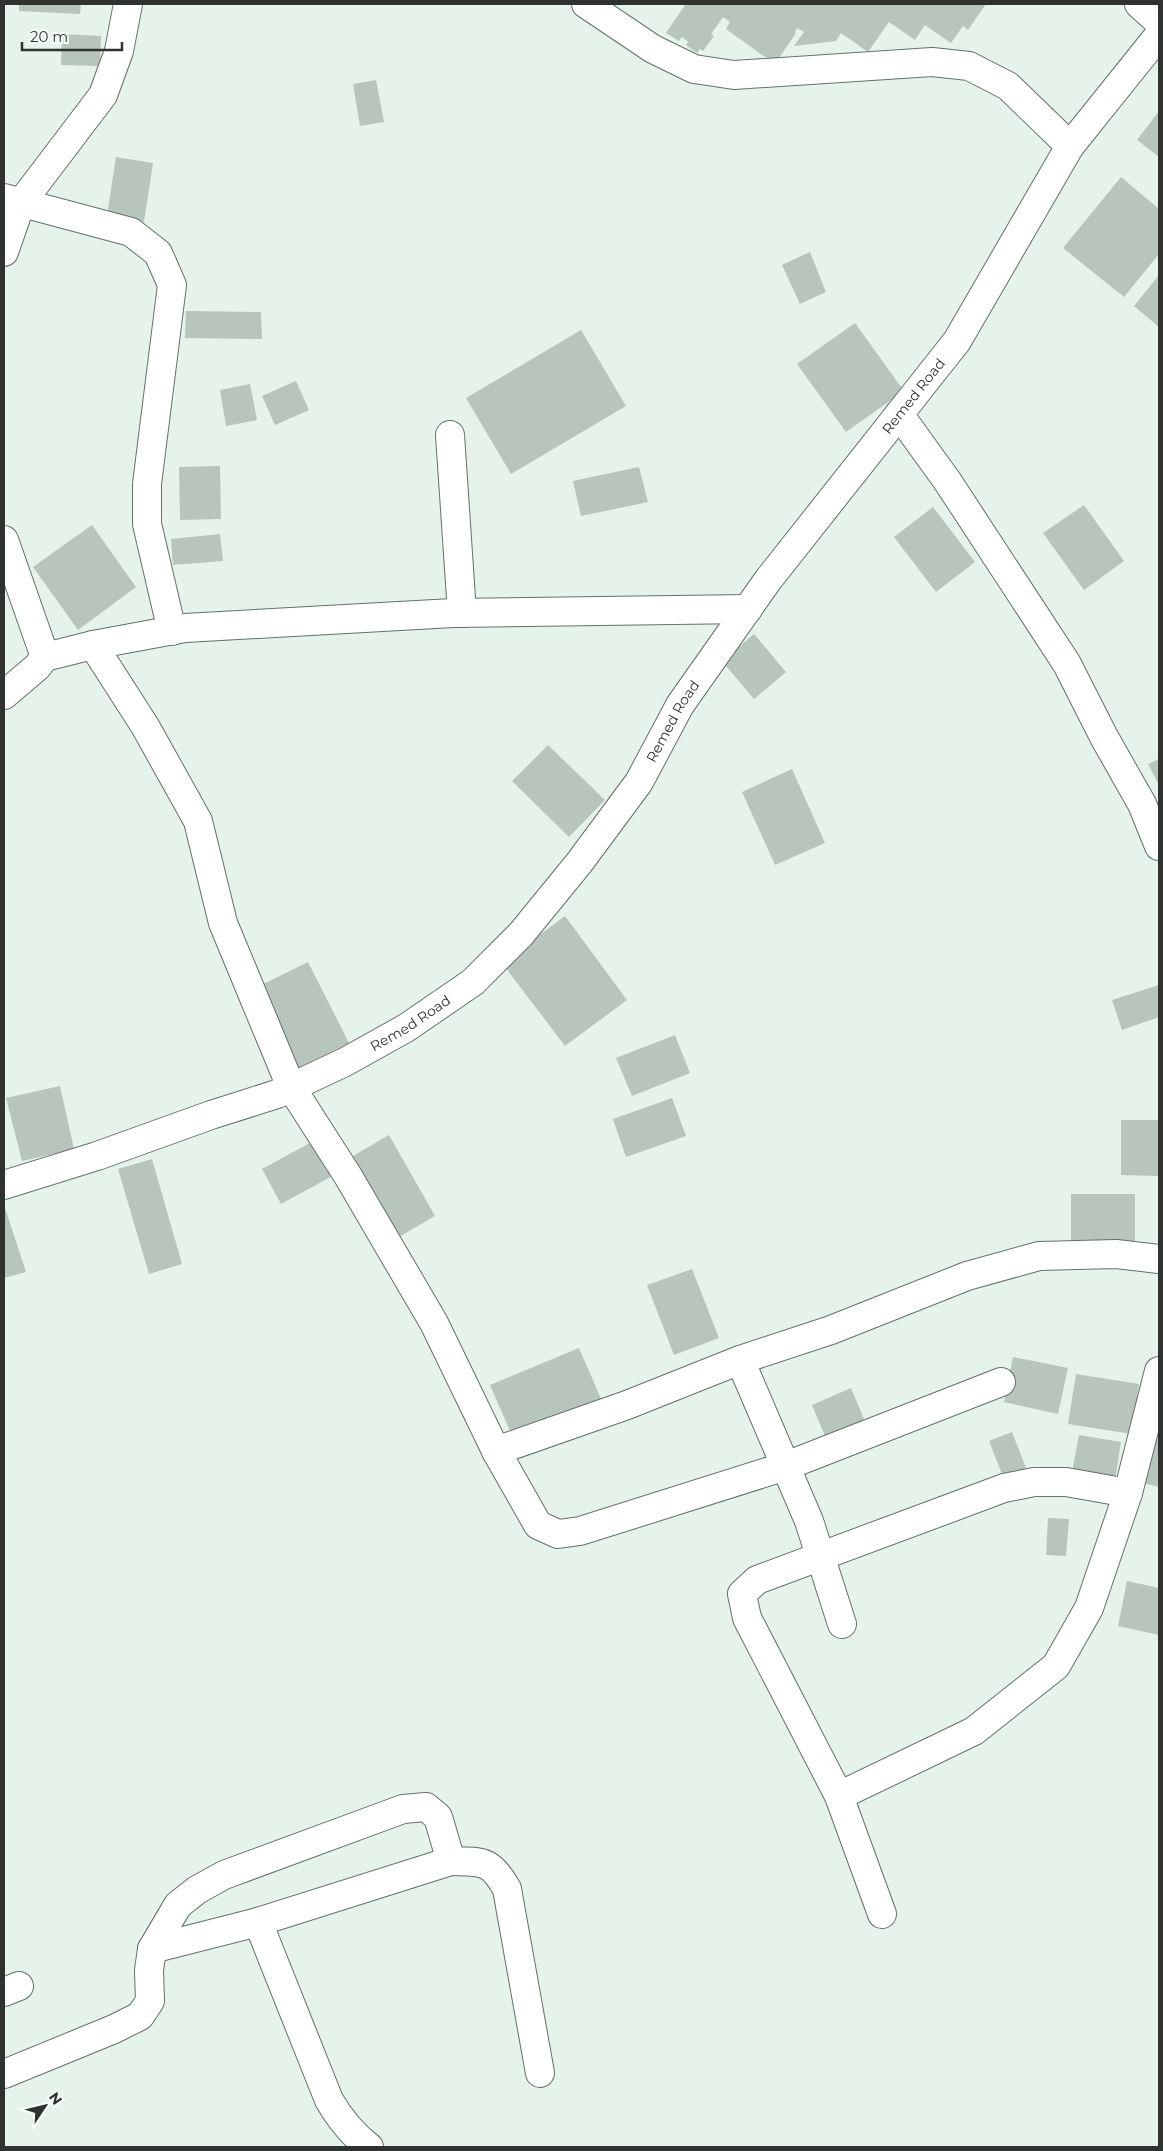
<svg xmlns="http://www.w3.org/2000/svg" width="1163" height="2151" font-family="Montserrat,sans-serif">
	<rect width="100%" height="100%" fill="#e5f3eb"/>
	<path fill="#b8c5bd" d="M19,4H81L80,14L19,11Z
		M683,4H986L968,30L963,26L951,43L925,25L915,40L889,22L868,52L841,33L836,41L794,46L804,32L797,28L795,32L796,33L775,64L726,29L730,22L723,17L711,34L714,36L703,51L700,49L697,53L686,45L688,42L682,37L679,41L666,33L685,5Z
		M62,34L101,36L100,66L61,65Z
		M376,80L384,122L360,126L353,84Z
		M1159,111V157L1137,140Z
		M116,157L153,163L144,222L107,216Z
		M1121,177L1159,209V254L1124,297L1063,248Z
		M810,252L826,292L800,304L782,265Z
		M1159,275V327L1134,306Z
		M186,311L261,312L262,339L185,338Z
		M855,323L904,391L846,432L797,364Z
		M581,330L626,406L511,474L466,398Z
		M296,381L309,410L275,425L262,396Z
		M250,384L257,420L226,426L220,390Z
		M220,466L221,519L180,520L179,467Z
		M639,467L648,502L581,516L573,481Z
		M1084,505L1124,561L1084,590L1043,533Z
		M933,507L975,562L936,592L894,537Z
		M92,525L136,587L78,630L33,567Z
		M220,534L223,561L173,565L171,539Z
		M754,634L786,672L754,699L722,661Z
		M548,745L605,800L569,837L512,781Z
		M1159,759V785L1148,764Z
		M792,769L825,843L775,865L742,792Z
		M565,916L627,1000L565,1046L502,963Z
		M308,962L349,1043L294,1070L253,989Z
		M1159,985V1017L1122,1030L1112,1000Z
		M675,1035L690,1073L632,1096L616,1058Z
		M60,1086L74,1149L22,1161L6,1098Z
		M672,1098L686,1136L626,1157L613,1119Z
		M1121,1120H1159V1176L1121,1175Z
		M389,1135L435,1216L392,1241L346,1160Z
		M317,1139L336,1174L281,1204L262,1169Z
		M152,1159L182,1264L149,1274L118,1169Z
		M1071,1194H1135V1245L1071,1244Z
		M4,1205L26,1272L4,1278Z
		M692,1269L719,1338L674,1355L647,1285Z
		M579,1348L602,1401L513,1438L490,1385Z
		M1013,1357L1068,1368L1058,1414L1004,1402Z
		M1076,1374L1139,1384L1132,1434L1068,1424Z
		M851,1388L866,1424L827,1441L812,1405Z
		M1012,1432L1028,1473L1005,1482L989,1441Z
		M1079,1435L1121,1442L1115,1480L1072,1472Z
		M1153,1438L1159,1439V1487L1143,1483Z
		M1048,1518L1069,1519L1066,1556L1046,1555Z
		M1127,1581L1159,1588V1635L1118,1626Z"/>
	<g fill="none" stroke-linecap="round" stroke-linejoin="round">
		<g stroke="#647069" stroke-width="30">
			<g id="minor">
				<path d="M586,4L653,49L694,69L734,75L932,62L969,66L1008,86L1070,146"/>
				<path d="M1139,4L1159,22"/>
				<path d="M4,198L131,232L158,253L172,285L147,484V524L172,631"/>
				<path d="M4,252L21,203L103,95L119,51L128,4"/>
				<path d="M899,414L948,482L1067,664L1104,737L1142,804L1159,846"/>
				<path d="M450,435L462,613"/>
				<path d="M4,540L45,657"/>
				<path d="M93,645L145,726L198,821L223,923L291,1087L348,1176L434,1323L496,1451L538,1525L558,1534L580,1531L786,1466L1001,1382"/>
				<path d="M4,695L37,667L45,657L93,645L185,628L453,613L748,609"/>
				<path id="s1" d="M4,1185L97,1156L211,1115L277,1094L345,1062L406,1028L473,982L521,934L579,863L639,782L680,705L768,580L957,341L1070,146L1159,35"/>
				<path d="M740,1360L809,1521L842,1624"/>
				<path d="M496,1451L627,1405L740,1360L831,1330L967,1276L1039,1256L1116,1254L1159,1259"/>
				<path d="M839,1796L974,1731L1056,1666L1089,1608L1128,1493L1159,1371"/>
				<path d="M882,1914L839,1796L747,1618L742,1594L757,1580L1004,1488L1034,1482H1066L1128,1493"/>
				<path d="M258,1922L329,2100C340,2119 352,2134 369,2147"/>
				<path d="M152,1949L258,1922L451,1861"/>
				<path d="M4,1992L19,1986"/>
				<path d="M4,2074L114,2029L140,2016L150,2001L149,1970L152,1949L178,1905L197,1890L224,1875L403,1809L426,1807L438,1817L451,1861C483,1862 490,1859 507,1889L540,2073"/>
			</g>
		</g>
		<use href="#minor" stroke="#fff" stroke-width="28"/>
	</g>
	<g text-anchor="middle" stroke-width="4.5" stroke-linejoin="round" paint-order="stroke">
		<g font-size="14" fill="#2e3330" stroke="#f6fefa">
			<text dy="5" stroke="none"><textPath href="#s1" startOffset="1249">Remed Road</textPath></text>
			<text dy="5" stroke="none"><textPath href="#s1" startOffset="844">Remed Road</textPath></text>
			<text dy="5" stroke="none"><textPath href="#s1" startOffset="439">Remed Road</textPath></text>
		</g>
	</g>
	<rect width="1163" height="2151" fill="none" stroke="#2e3330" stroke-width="10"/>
	<g transform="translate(45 2106) rotate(55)" stroke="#f6fefa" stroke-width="4" paint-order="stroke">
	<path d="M0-4L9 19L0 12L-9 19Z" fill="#2e3330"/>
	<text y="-8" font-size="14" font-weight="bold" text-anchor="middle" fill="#2e3330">N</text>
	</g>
	<path d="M22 42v8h100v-8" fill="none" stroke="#2e3330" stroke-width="2.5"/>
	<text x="30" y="42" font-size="15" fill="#2e3330" stroke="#f6fefa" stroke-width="4" paint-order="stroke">20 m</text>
</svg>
